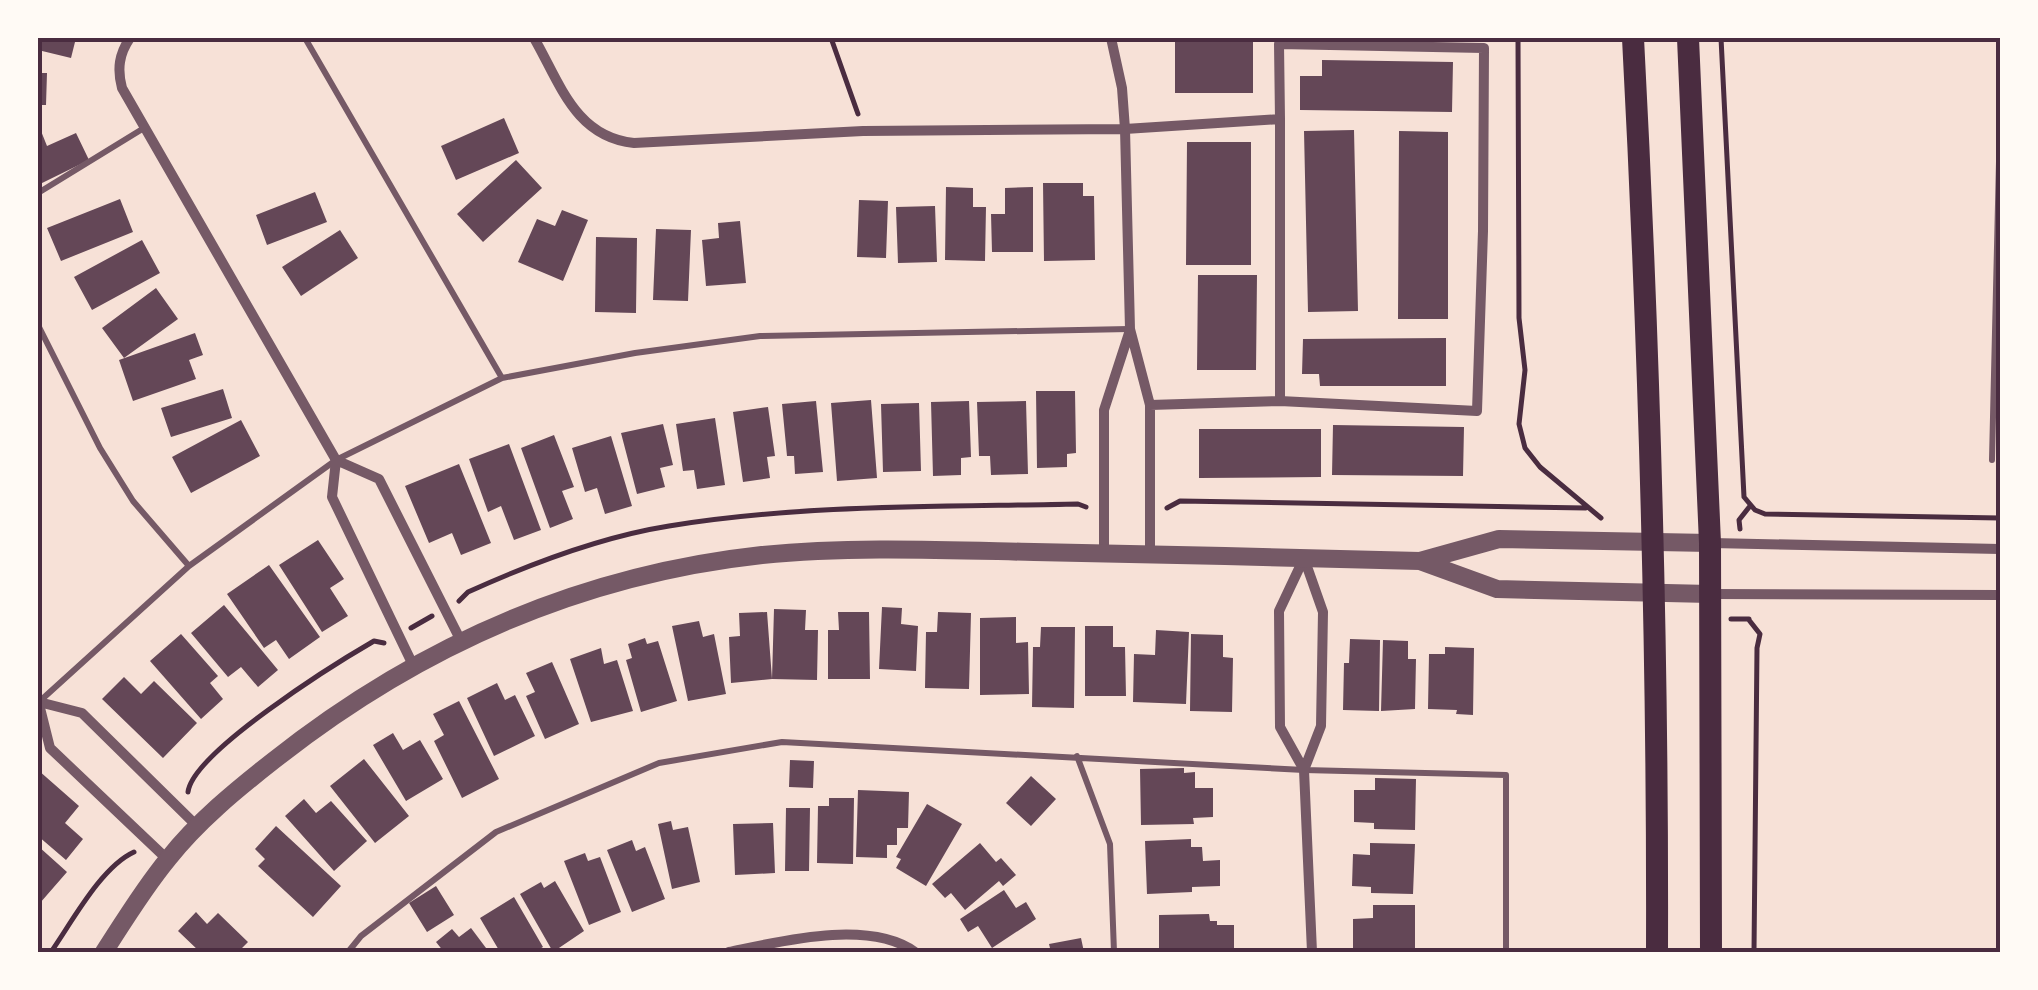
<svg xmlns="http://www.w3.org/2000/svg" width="2038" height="990" font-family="'Fira Sans',sans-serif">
	<rect width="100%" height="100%" fill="#f7e1d7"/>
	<path fill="#644757" d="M38,38H76L71,58L38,50Z
		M1175,38H1253V93H1175Z
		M1322,60L1453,62L1452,112L1300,110V76H1322Z
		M38,73H47L46,105H38Z
		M504,118L519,153L456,180L441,146Z
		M1354,130L1358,311L1308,312L1304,131Z
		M41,131L47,146L76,133L89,160L38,185V133Z
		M1399,131L1448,132V319H1398Z
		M1187,142H1251V265H1186Z
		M516,160L542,188L483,242L457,214Z
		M1043,183H1083V196H1094L1095,260L1044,261Z
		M946,187L973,188V207H986L985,261L945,260Z
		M1033,187V252H992L991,214H1005V188Z
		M315,192L327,222L267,245L256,215Z
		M120,199L133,232L61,261L47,228Z
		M859,200L888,201L886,258L857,257Z
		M935,206L937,262L898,263L896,207Z
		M562,210L588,220L563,281L518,262L537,219L555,226Z
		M740,221L746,283L706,286L702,240L719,238L718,223Z
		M656,229L691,230L688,301L653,300Z
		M340,230L358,258L301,296L282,267Z
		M596,237L637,238L636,313L595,312Z
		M142,240L160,273L92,310L74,277Z
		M1198,275H1257L1256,370H1197Z
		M156,288L178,319L124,358L102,328Z
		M195,333L203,355L189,360L196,379L133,401L119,360Z
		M1446,338V386H1320L1319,374H1302L1303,339Z
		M223,389L232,418L171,437L161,408Z
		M1036,391H1075L1076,453L1067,454V467L1037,468Z
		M871,400L877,478L837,481L831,403Z
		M816,401L823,472L795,474L794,456H787L782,404Z
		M969,401L971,457L961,458V475L933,476L931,402Z
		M1026,401L1028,474L991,475L990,456H979L977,402Z
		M919,403L921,471L883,472L881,404Z
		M768,407L775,456L767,457L770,478L743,482L733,412Z
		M715,418L725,485L697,489L694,470L683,471L676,424Z
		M241,420L260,456L191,493L172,457Z
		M663,424L673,465L660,468L665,487L637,494L621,433Z
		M1333,425L1464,427L1463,476L1332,475Z
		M1199,429H1321V477L1199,478Z
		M554,435L574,487L562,491L573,519L550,528L521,448Z
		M611,436L632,506L605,514L597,488L585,492L572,448Z
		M509,444L541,530L514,540L501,506L488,512L469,459Z
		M459,464L491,543L461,555L452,533L429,543L405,486Z
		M318,540L344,579L330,588L348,616L322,632L279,565Z
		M269,565L320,637L289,659L276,640L264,648L227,594Z
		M224,605L278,670L258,687L241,667L228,677L191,633Z
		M882,607L902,608L901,624L918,626L916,671L879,669Z
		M774,609L806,610L805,630H818L817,680L772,679Z
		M767,612L772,679L731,683L729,637L740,636L739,613Z
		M838,612H869L870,679H828V630H839Z
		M938,612L971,613L969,689L925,688L926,632H937Z
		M1016,617V643L1028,642L1029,694L980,695V618Z
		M699,621L703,637L714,634L726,694L688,701L672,626Z
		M1085,626H1113V647H1125L1126,696H1085Z
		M1041,627H1075L1074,708L1032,707L1033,647H1040Z
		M1156,630L1189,632L1186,704L1133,702L1134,654L1155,655Z
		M181,634L218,676L210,683L223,699L201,719L150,661Z
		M1191,634L1223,635V657L1233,658L1232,712L1190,711Z
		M645,638L647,644L658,641L677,701L641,712L626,660L632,658L628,644Z
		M1350,639L1380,640L1379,711L1343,710L1344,663H1349Z
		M1383,640L1408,641V659H1416L1415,709L1381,711Z
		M1445,647L1474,648L1473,715L1456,714L1457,710L1428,709L1429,654H1445Z
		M601,648L604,664L617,660L633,711L591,722L570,659Z
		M552,662L579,724L545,739L526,696L535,692L526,673Z
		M124,677L141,694L154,681L197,723L163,758L102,699Z
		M497,683L505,700L515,695L535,736L494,756L467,698Z
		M459,701L499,779L462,798L434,741L444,735L433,714Z
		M393,733L403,750L420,740L443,779L406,801L373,745Z
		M364,759L409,816L375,843L330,786Z
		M790,760L814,761L813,788L789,787Z
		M1184,768V773L1195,772V788H1213V817L1193,818L1194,824L1141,825L1140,769Z
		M38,770L79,806L65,823L83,839L66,860L38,836Z
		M1031,776L1056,799L1031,826L1006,803Z
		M1375,778L1416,779L1415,830L1374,829V823L1354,822V790H1375Z
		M858,790L909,792L908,828H897V845H887V858L856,857Z
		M829,798H854L853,864L817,863L818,806H829Z
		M304,799L316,813L331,801L367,841L334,871L285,816Z
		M927,804L962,824L926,886L896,868L901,859L896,857Z
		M786,808H810L809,871H785Z
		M671,821L673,830L688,827L700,882L672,889L658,824Z
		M773,823L775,873L735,875L733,824Z
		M276,826L341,886L313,917L258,866L265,859L255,849Z
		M1191,839V847H1202L1203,861L1220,860V886L1192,887V892L1147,894L1145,841Z
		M632,840L636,851L645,847L665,899L632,912L607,850Z
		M980,843L996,862L1001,858L1016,875L1003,886L999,881L965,910L951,893L945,898L932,884Z
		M1370,843L1415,844L1413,894L1371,893V887L1352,886L1353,854L1370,855Z
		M38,846L67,872L40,903L38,901Z
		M585,853L588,861L600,857L621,912L589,925L564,861Z
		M555,881L584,931L553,952L520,894L541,882L544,888Z
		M436,886L454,915L427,932L409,903Z
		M1004,890L1016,908L1026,902L1036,919L992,948L978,926L968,932L960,919Z
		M514,897L543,947L538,950L540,952H500L480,918Z
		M1373,905H1415V952L1353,951V919L1373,918Z
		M196,912L207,924L218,913L248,942L238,952H200L178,931Z
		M1209,914L1210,921H1217V925H1234V952H1159V915Z
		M471,928L489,952H444L436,942L452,929L459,937Z
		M1081,938L1084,952H1051L1049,944Z"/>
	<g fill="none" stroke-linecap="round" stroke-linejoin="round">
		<path stroke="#4a2c40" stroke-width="5" d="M831,38L858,114
			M1518,38L1519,318L1525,370L1519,424L1525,448L1540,467L1601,518
			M1721,38L1744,497L1755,510L1765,514L2000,518
			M1167,508L1180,501L1586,508
			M1740,529L1739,520L1750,506
			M459,601L468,592C532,563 600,537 669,526C804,504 942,507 1078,504L1086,507
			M1731,619H1749
			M1749,620L1760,634L1757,648L1754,952
			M411,628L432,616
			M188,792C193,752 336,663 374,641L384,643
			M51,952C72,922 101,867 134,852"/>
		<path stroke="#755966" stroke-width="6" d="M305,38L502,378
			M38,193L144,128
			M38,325L100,448L133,501L189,566
			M1992,460L2000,119
			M40,701L189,566L336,460L502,378L635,353L760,336L1129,329
			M1077,756L1110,844L1114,952
			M348,952L361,936L496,832L659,763L782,742L1304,770L1506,775V952"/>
		<path stroke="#755966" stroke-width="10" d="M130,38C119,54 117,69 122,88L336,460L332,497L413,665
			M534,38C560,83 575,137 634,143L863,131L1125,129L1280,119L1279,44L1484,48L1483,231L1477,411L1280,401L1150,405
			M1111,38L1122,88L1125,129L1130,329L1150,405V554
			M1280,401V119
			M336,460L379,479L461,641
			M1712,543L2000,549
			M1104,553V410L1130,330
			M1304,558L1323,612L1321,726L1304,770L1312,952
			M1711,594L2000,595
			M38,700L50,748L167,859
			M39,702L82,713L197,826
			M1304,770L1280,727L1279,611L1304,558
			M729,952C782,941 869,919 915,952"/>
		<path stroke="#755966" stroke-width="18" d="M1420,561L1497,589L1710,594
			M104,952C124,921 144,888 168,859C197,822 236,790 273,761C417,647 578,575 762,555C852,546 943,550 1034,552C1163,555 1291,557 1420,561L1499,539L1710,543"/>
		<path stroke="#4a2c40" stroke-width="22" d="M1633,38C1649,342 1658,647 1657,952
			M1688,38L1710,543L1711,952"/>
	</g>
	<rect width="2038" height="990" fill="none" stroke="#fffaf5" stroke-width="80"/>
	<rect x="40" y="40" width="1958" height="910" fill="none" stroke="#4a2c40" stroke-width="4"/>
</svg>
